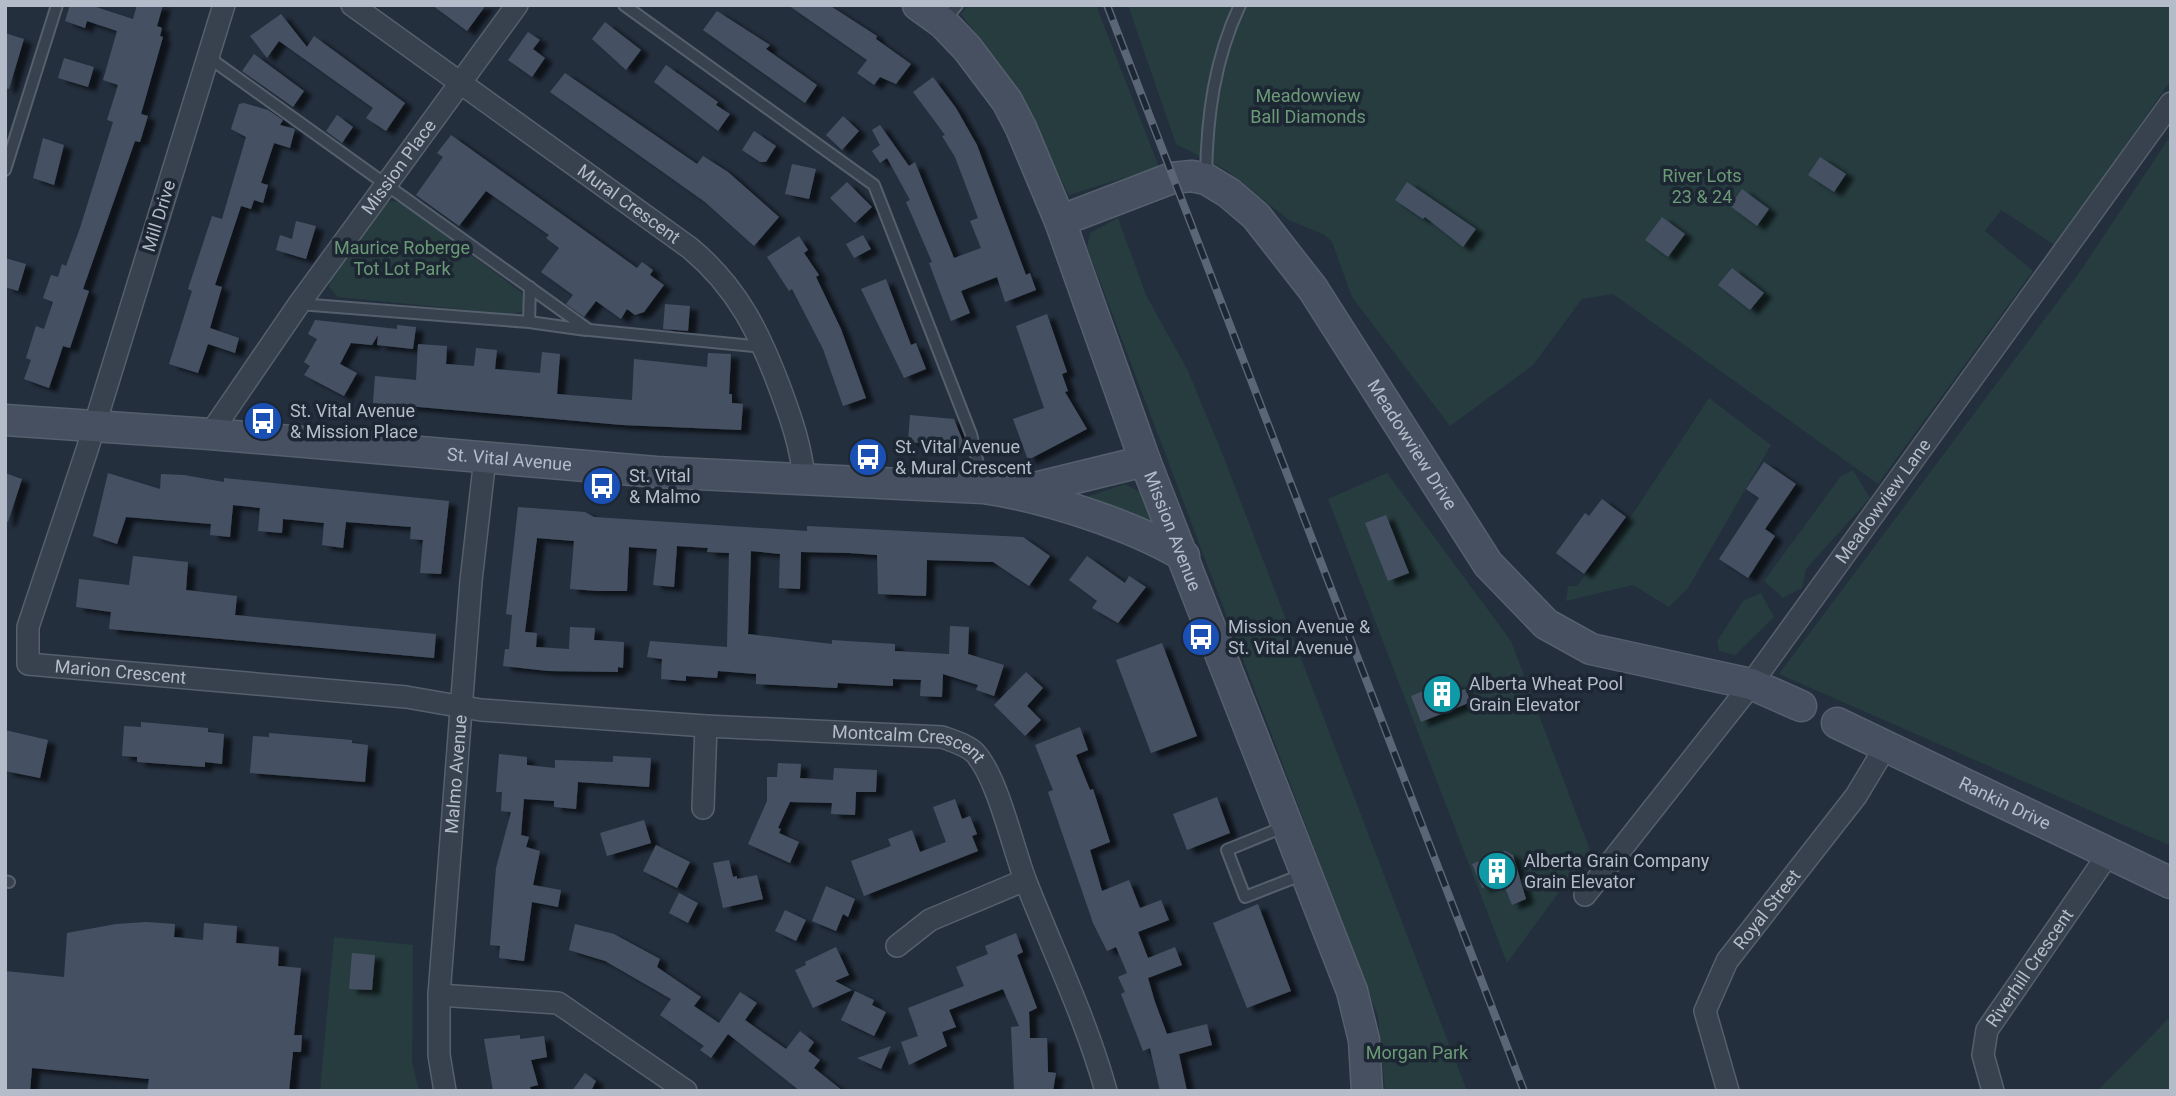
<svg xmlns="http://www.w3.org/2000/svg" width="2176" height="1096" font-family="Roboto,sans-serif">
	<defs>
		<filter id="shadow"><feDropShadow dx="8" dy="4.5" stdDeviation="2" flood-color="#0009"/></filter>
	</defs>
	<rect width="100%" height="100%" fill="#242f3e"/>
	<path fill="#263c3f" d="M969,5H1096L1159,167L1069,195L1014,85L961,14Z
		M1128,5H2171V80L2056,246L2001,210L1985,231L2033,271L1878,484L1613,294L1582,299L1533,365L1450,426L1352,297L1332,242L1325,235L1289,220L1226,170L1176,144Z
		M2171,135V846L1779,674L2077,276Z
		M392,201L402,203L521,292L525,304L521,312L511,314L338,297L329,287L330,274L383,204Z
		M1118,218L1146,295L1188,371L1222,453L1467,1091H1385L1378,1016L1087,247L1090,233Z
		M1709,398L1771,445L1688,588L1669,607L1633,585L1566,601L1568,586H1577L1626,524Z
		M1853,470L1870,498L1806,569L1802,588L1783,598L1764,581L1841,476Z
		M1387,473L1511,641L1590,850L1507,963L1328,499Z
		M1125,484L1143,494L1155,526L1072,502Z
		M1761,593L1774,617L1735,655L1719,651L1717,641L1743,601Z
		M334,937L413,945L412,1062L419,1091H320Z
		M2171,1016V1091H2097Z"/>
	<path fill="#455162" filter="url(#shadow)" d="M70,5H90L133,19L137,5H163L157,26L162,28L160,36L163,37L141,114L148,116L140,142L135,141L83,289L89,291L70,348L63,346L49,388L24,379L31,360L26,358L36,326L44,329L53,302L43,298L51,275L58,277L62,264L66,266L80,228L113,122L107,120L118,85L103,80L117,31L87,21L85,28L65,21Z
		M432,5H486L467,31Z
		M788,5H829L877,36L876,39L911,64L896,84L880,77L874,85L857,73L867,60Z
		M717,11L770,45L766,49L817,85L805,103L703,30Z
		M281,14L307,47L314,36L405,103L386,131L366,118L373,108L279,41L267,58L250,36Z
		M605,22L641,50L626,70L592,39Z
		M528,32L540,40L533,49L545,58L532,77L508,60Z
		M5,33L24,39L9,89L5,88Z
		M254,54L304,91L293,107L242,71Z
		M64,58L94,67L88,87L58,78Z
		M666,65L718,102L716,105L730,114L718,131L654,82Z
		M565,73L697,164L703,156L728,172L779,217L754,246L705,202L550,92Z
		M933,77L956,108L977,145L1026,275L1030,273L1036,290L1005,302L997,277L961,291L970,313L951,321L929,263L932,262L906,202L910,200L887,158L880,163L872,151L880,145L872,130L880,125L909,166L915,162L954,258L981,248L970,221L978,218L955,157L942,136L945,135L913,92Z
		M244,103L268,110L283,120L280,125L295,129L290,148L274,143L261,183L268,185L263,203L254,200L251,209L241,206L215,285L222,287L210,328L239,338L235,353L208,344L198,373L169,364L192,291L188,289L212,216L222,219L246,137L231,129L239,104Z
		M337,115L353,127L342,143L326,131Z
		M843,116L859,131L842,150L826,135Z
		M754,131L776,146L766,162H760L742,150Z
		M451,135L637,268L642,262L653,270L650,275L664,285L644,312L635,315L627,309L621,319L596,301L584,317L566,304L573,295L541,272L559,248L546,238L549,235L486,191L459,226L416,195L443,157L437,153Z
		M43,138L64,145L54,185L33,178Z
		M1820,157L1846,174L1834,192L1808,175Z
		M792,164L816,169L809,199L785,194Z
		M847,182L872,207L855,223L830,198Z
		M1407,182L1476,229L1463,247L1425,217L1423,219L1395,200Z
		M1742,189L1769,209L1757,226L1730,206Z
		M1662,217L1685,234L1668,257L1645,240Z
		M296,221L316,226L306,259L276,250L280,235L292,239Z
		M863,235L871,249L854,258L846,244Z
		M799,236L808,250L804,253L819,275L816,277L841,329L866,398L843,406L823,349L792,289L789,291L767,257Z
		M5,258L26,264L18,291L5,287Z
		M1732,268L1764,293L1750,310L1718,285Z
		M886,279L911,345L916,343L926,369L904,378L861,289Z
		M665,304L690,306L688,331L663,329Z
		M1047,314L1067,372L1062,374L1068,391L1065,392L1087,429L1028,460L1013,419L1044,408L1016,326Z
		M315,320L397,329V325L416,327L413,349L377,345L378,335L372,345L351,343L340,364L357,373L344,396L304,375L310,366L304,362L317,339L308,334Z
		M418,344L447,346L446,364L474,366L476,348L497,350L495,369L540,373L542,352L560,354L557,394L632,400L634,359L707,367L708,353L731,354L729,394H732V403L743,404L741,430L622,425L373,403L375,376L416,380Z
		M910,415L954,419L966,449L921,447V443L908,442Z
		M1764,462L1796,484L1765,529L1775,536L1748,578L1719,559L1759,498L1746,489Z
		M5,473L22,479L8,522H5Z
		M108,473L160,489L161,474L184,475L224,482V478L449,501L441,574L420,573L423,540L410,539L411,527L346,522L343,548L322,545L324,523L283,519L282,533L258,531L260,508L233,505L230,537L210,535L211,524L126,517L117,544L93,536Z
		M1602,499L1626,517L1584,574L1556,553L1585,513L1589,516Z
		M518,507L585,512L594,517L807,531V526L1023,537L1050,556L1029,586L993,562L927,560L926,596L878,594L877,555L849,553L801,552L800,589L779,588L780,554L751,551L748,634L832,644V640L895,644V651L949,654L950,626L969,627L968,654L1004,665L994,696L976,690L978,685L943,674L942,697L920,696L921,680L893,679V686L838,683L837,688L756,684V674L718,671L717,678L686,676V681L661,679L662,659L647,657L650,641L727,647L729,553L707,552L708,548L677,546L674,587L653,585L657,549L629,547L627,591H598L570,589L574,541L537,538L525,632L537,633L536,647L569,649L570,627L595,628L594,640L624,642L623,668L618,667V672L548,671L503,666L505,649H509L512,615L506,614Z
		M1386,515L1409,573L1388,581L1365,523Z
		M133,556L188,562L186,590L237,596L235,615L436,634L434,658L109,629L111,612L76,607L79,579L129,585Z
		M1087,556L1125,583L1129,576L1146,587L1118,623L1092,608L1097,601L1069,580Z
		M1162,643L1197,736L1151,753L1116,660Z
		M1026,672L1043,688L1027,706L1041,720L1025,736L994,705Z
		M1442,683L1444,688L1456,683L1460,691L1465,689L1471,702L1421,722L1411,696Z
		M141,722L208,728V732L224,734L222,764L205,762V767L137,762V757L122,756L124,726L141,727Z
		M1080,727L1088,750L1076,755L1090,790L1093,789L1110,842L1090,850L1102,891L1129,880L1140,908L1161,900L1169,920L1138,932L1148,958L1175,947L1182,965L1148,978L1155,1002L1167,1034L1207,1024L1212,1045L1179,1054L1187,1091H1160L1150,1048L1143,1051L1121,994L1125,992L1118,977L1127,973L1116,947L1107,951L1093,923L1048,792L1053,790L1035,745Z
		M5,730L48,740L40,778L5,771Z
		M269,733L352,740V743L368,745L365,782L250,773L253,736L269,737Z
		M499,754L527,757V765L555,768V760L613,762V756L651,758L649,787L578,782L576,809L554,807V801L524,799L521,835L529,837L526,847L540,851L533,885L561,890L558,907L532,902L524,961L499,958L500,946L490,945L496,868L511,812L501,811L502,792H496Z
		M778,763L801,764L800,778L833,780L834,768L877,770L876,792H856L855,815L831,814L832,803L790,802L778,828L781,829L779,833L799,842L790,863L748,844L767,801V777H777Z
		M1217,797L1230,833L1187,850L1173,814Z
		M955,799L962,819L970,816L977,834L972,836L978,851L864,896L851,861L891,846L888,839L912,830L920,852L946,842L933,807Z
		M644,820L651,843L607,856L600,833Z
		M656,845L690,862L677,888L643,871Z
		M1505,851L1513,855L1526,899L1512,905L1502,880L1482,888L1472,864Z
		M729,860L733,877L737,876V879L757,875L763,899L723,908L713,863Z
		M826,886L855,899L848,917L843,914L836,931L812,921Z
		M679,893L698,903L688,923L669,913Z
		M1258,904L1291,991L1247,1008L1213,923Z
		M785,910L806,920L796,941L775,931Z
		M146,922L175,924L174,937L203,940L204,923L237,926L236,943L279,947L278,966L301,968L294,1035H302L301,1052H293L289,1091H147L149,1079L32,1068L30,1091H5V971L64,977L67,933L116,924Z
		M575,924L614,934L660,959L657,967L701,997L694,1006L719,1023L740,992L757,1003L745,1020L786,1049L800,1031L814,1042L808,1051L820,1060L814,1068L843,1091H800L728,1034L711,1058L700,1050L704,1046L660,1015L671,999L605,961L569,950Z
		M1016,933L1023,952L1017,955L1037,1008L1029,1012L1030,1038H1047L1048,1072L1056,1073L1053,1091H1014L1011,1027L1019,1026L1003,989L949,1010L956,1027L942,1032L947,1046L909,1065L901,1042L918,1036L908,1008L964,986L956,967L988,954L985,946Z
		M836,947L849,975L835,981L852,990L813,1008L795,970L806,965L805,962Z
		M352,953L375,955L372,990L349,989Z
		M855,991L874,1000L872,1005L886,1012L874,1036L841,1020Z
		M520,1035V1039L544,1036L547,1057L531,1060L538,1085L530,1087L531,1091H493L484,1039Z
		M891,1046L881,1069L857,1058Z
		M585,1073L596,1081L591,1091H572Z"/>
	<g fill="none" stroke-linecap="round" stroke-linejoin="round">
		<g stroke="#565f6c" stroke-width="14">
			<path id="lane" d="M624,5L874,185L971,434L983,485
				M944,21L957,5
				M208,57L589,330L764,347
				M5,170L57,5
				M1206,176C1207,117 1214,60 1240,5
				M299,304L529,322L586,330
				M529,322L530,287
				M1286,826L1227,850L1245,897L1304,874
				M5,881L9,882"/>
		</g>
		<g stroke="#565f6c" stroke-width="24">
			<g id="street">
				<path id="s1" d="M224,5L87,450L28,627V664L406,697L481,710L706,726L942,737C953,741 967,745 975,753C998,778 1013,849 1026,882C1053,951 1086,1019 1106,1091"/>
				<path id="s2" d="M352,5L690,248C738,288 760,334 781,391C792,421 801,447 804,479"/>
				<path id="s3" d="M210,434L299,304L517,5"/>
				<path d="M703,808L706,726"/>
				<path id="s4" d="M1585,895L1743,695L2171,103"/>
				<path d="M897,946L930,920L1025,880"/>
				<path d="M439,995L558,1003L686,1091"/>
				<path id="s5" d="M445,1091L439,1055V995L471,581L485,458"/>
				<path id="s6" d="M1728,1091L1705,1011L1727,961L1856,796L1886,746"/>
				<path id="s7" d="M1993,1091L1983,1055L1987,1030L2109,853"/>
			</g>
		</g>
		<g stroke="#565f6c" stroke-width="33">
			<g id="secondary">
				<path id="s8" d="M918,5L943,23L967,48L1007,101L1021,128L1060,221L1145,461L1352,991L1364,1040L1367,1091"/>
				<path id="s9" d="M1060,221L1172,178L1192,176L1206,179L1229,193L1256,216L1313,289L1488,564L1546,624L1591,649L1751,684L1801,706"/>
				<path id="s10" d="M5,420L210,434L656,472L983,488C1045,497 1130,524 1184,556"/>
				<path d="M1018,492L1145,461"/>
				<path id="s11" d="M1837,723L2171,883"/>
			</g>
		</g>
		<use href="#lane" stroke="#38414e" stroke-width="10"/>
		<use href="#street" stroke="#38414e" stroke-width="21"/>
		<use href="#secondary" stroke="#465061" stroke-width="30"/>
		<g stroke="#5a6575" stroke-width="8">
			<path id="rail" d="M1107,5L1524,1091"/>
		</g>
		<use href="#rail" stroke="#1d2633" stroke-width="5" stroke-dasharray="16" stroke-linecap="butt"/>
	</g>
	<defs>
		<g id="bus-disc" transform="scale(2.0125)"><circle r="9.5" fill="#1a4fb4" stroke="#1d2633"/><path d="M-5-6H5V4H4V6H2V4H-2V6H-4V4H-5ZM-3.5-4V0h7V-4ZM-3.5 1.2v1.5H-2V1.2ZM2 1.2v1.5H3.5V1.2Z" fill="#fff"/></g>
		<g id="building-disc" transform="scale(2.0125)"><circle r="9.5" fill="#0f9aa8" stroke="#1d2633"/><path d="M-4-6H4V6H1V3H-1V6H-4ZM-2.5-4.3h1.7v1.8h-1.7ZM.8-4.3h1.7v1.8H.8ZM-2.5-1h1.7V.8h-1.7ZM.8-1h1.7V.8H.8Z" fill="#fff"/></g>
	</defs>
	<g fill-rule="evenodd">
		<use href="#bus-disc" x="263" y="421"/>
		<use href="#bus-disc" x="868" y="457"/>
		<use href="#bus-disc" x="602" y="486"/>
		<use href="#bus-disc" x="1201" y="637"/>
		<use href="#building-disc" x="1442" y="694"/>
		<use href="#building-disc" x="1497" y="871"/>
	</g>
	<g text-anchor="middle" stroke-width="7" stroke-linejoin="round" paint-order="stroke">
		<g font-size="18" fill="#6b9a76" stroke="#1d2633">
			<text x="1308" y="102">Meadowview<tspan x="1308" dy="21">Ball Diamonds</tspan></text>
			<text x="1702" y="182">River Lots<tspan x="1702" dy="21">23 &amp; 24</tspan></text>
			<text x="402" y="254">Maurice Roberge<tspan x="402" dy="21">Tot Lot Park</tspan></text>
			<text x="1417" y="1059">Morgan Park</text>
		</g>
		<g font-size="18" fill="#b4bcc9" stroke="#1d2633">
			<text dy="6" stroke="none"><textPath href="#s3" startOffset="327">Mission Place</textPath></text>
			<text dy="6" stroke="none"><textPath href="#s2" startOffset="341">Mural Crescent</textPath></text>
			<text transform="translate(159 216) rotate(-73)" y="6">Mill Drive</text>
			<text dy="6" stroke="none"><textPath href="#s9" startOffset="494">Meadowview Drive</textPath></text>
			<text dy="6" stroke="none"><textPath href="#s10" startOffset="506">St. Vital Avenue</textPath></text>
			<text dy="6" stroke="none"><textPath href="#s4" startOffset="494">Meadowview Lane</textPath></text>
			<text dy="6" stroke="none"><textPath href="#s8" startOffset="593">Mission Avenue</textPath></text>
			<text dy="6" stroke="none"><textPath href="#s1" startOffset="782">Marion Crescent</textPath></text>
			<text dy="6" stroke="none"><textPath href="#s1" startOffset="1575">Montcalm Crescent</textPath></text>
			<text dy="6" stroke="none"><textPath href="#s5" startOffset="318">Malmo Avenue</textPath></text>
			<text dy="6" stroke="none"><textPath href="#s11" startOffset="186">Rankin Drive</textPath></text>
			<text dy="6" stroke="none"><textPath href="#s6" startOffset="203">Royal Street</textPath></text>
			<text dy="6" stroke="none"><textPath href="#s7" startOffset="138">Riverhill Crescent</textPath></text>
		</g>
		<g font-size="18" fill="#b4bcc9" stroke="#1d2633" text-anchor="start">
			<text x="290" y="417">St. Vital Avenue<tspan x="290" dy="21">&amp; Mission Place</tspan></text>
			<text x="895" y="453">St. Vital Avenue<tspan x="895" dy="21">&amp; Mural Crescent</tspan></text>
			<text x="629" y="482">St. Vital<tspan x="629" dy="21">&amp; Malmo</tspan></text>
			<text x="1228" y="633">Mission Avenue &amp;<tspan x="1228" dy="21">St. Vital Avenue</tspan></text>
			<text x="1469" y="690">Alberta Wheat Pool<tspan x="1469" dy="21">Grain Elevator</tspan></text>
			<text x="1524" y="867">Alberta Grain Company<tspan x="1524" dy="21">Grain Elevator</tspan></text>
		</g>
	</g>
	<rect width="2176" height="1096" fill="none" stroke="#b4bcc9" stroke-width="14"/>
</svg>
